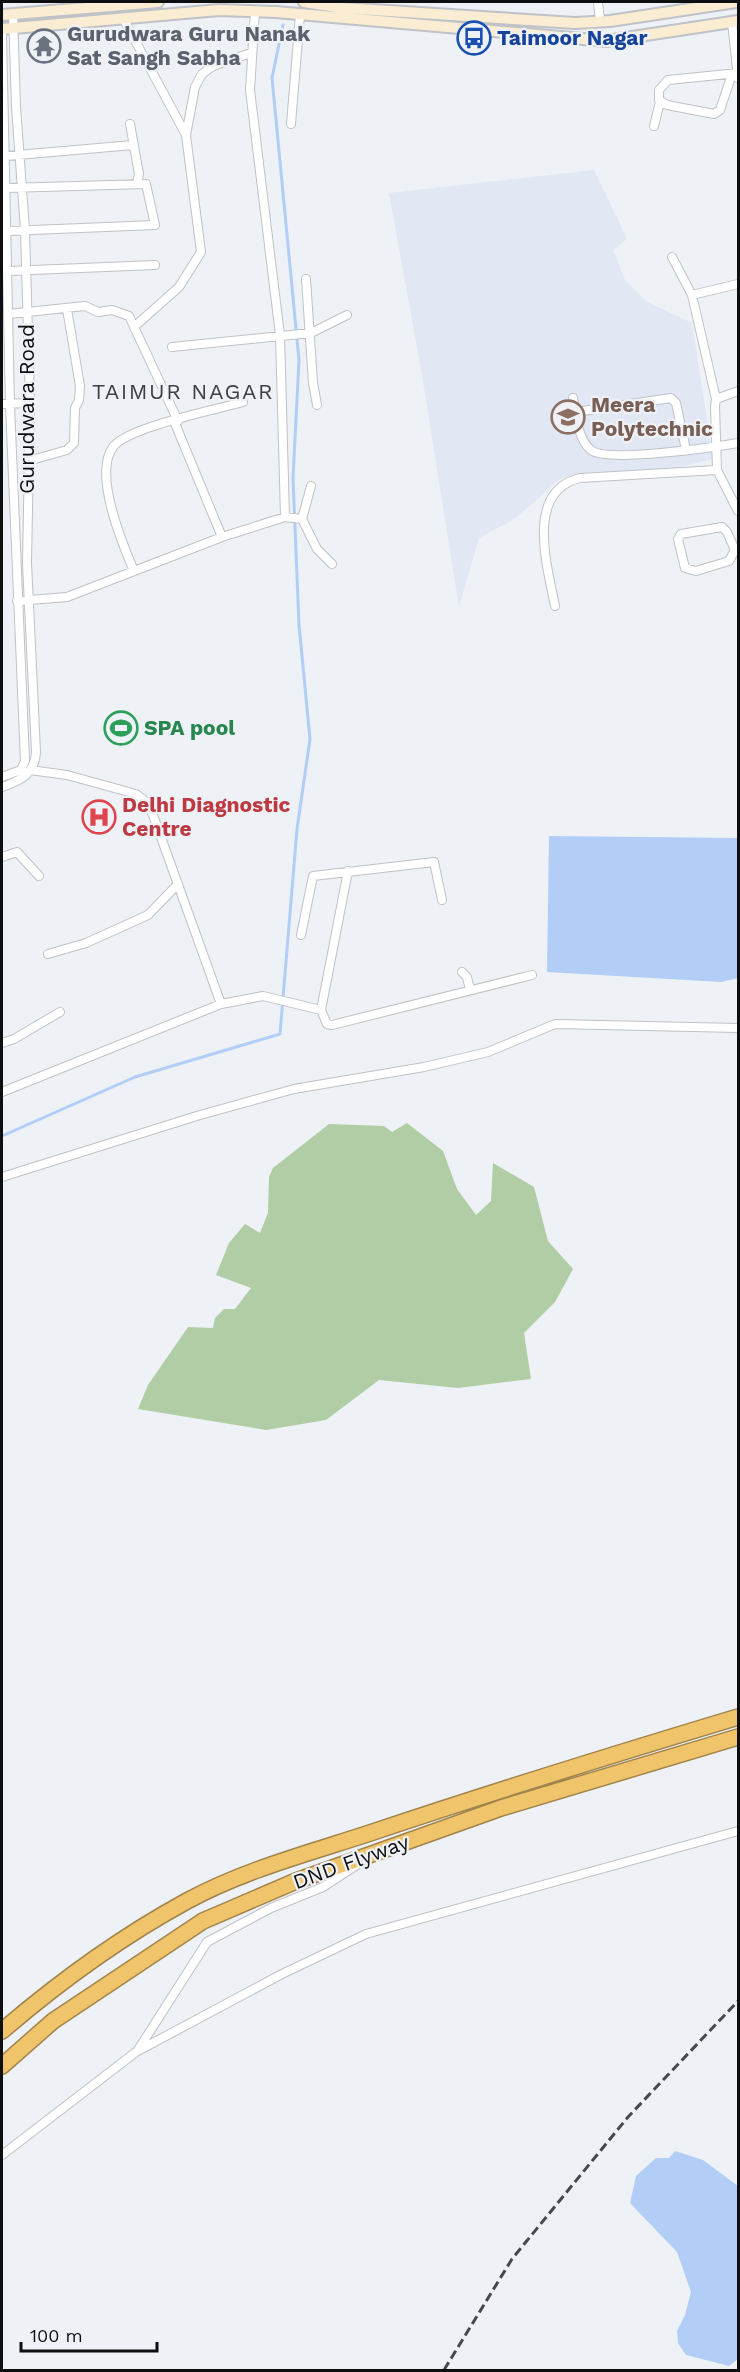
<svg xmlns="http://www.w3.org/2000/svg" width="740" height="2372" font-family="'Work Sans',sans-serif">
	<rect width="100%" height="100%" fill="#eef1f5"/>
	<path fill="#e1e8f3" d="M594,170L627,239L613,250L625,280L647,302L692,323L713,459L662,471L588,472L560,479L516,518L479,538L459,607L422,375L389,193Z"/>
	<path fill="#b0cda5" d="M407,1123L443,1151L457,1189L476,1215L491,1201L493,1163L534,1187L548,1241L573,1269L555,1302L524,1333L531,1379L458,1388L379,1380L326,1420L266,1430L138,1409L148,1385L188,1327L213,1328L215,1318L224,1309H235L251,1288L216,1275L229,1243L245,1224L260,1233L268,1213L269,1177L273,1168L329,1124L384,1126L392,1132Z"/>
	<path fill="#b2cef6" d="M549,836L738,838V978L721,982L547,972Z
		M675,2151L703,2160L738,2186V2359L729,2366L686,2355L678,2343L677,2331L685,2315L691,2292L677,2252L630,2203L636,2176L656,2158H669Z"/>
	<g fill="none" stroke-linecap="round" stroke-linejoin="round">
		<path stroke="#b2cef6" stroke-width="3" d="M2,1136L135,1077L280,1034L297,829L310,739L299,625L293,478L299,360L272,78L283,25"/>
		<g stroke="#bfc2c6" stroke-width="10">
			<path id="minor" d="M598,2L600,21
				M255,11L250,90L280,335L285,517
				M123,18L186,135
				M732,22L738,78
				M2,34L10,405L25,761L21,770L2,777
				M732,74L720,110L714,114L667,105L659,100V90L668,80L738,73
				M130,124L139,174L137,184
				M291,124L300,15
				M654,126L660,102
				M6,156L133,145
				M7,188L146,184L155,225L8,231
				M672,257L692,295
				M8,271L155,265
				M306,279L313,383L317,405
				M8,314L85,306L98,312L112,310L129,316L178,421
				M134,327L179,287L201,252L186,135L195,87L202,74L213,66L251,53
				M172,347L311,333L347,315
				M738,391L716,399L715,406L717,470L738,511
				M573,398C576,413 577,439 591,450C606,463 715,447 738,443
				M716,399L692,295L738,284
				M2,404L30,403
				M576,412L671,398L676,403L686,450
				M174,421L222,537
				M28,461L67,450L74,443L75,408L79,400L80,386L67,309
				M311,486L302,519L317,549L332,564
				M722,527L727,532L735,550L729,561L696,571L685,568L678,539L681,534Z
				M134,571C122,543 93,474 113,447C128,427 215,410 243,402
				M17,601L67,597L222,537L285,517L302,519
				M555,606C547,565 525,491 580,478L717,470
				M30,770L67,775L136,794L145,801L153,815L221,1004
				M2,787C20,781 35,774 36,752L27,563L30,403L25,230L16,107L13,13
				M2,857L17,852L39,876
				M301,935L313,876L434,862L442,900
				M48,954L86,943L148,915L178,884
				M462,972L467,977L470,990
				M321,1010L348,871
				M2,1043L14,1039L60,1012
				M2,1092L221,1004L263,996L321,1010L327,1024L332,1025L532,975
				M2,1177L200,1115L294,1089L424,1067L488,1052L555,1024L738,1028
				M138,2050L207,1942L271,1908L323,1887L357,1865
				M2,2155L136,2052L282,1974L366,1934L738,1831"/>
		</g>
		<g stroke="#bfc2c6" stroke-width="14">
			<path id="secondary" d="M304,2L343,8L575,23L610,21L736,2
				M2,15L158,2
				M2,29L219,10L276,12L606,41L738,21"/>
		</g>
		<g stroke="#a1844b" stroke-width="18">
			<path id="motorway" d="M2,2031C59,1982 121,1937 187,1901C244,1870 309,1853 370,1833C492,1792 615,1754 738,1717
				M2,2066L53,2021L203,1921L296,1881L501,1808L738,1737"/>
		</g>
		<use href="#minor" stroke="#fff" stroke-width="8"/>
		<use href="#secondary" stroke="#faedd3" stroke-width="10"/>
		<use href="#motorway" stroke="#f0c46b" stroke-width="15"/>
		<path stroke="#47484a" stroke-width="3" stroke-dasharray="9 4.5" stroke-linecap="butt" d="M444,2370L512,2259L628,2117L738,2001"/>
	</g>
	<defs>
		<g id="bus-ring" transform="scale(1.725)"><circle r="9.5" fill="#eef1f5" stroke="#1a4fb4" stroke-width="1.5"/><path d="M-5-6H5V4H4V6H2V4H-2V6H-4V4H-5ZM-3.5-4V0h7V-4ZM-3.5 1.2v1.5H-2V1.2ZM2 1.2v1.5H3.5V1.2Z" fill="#1a4fb4"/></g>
		<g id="temple-ring" transform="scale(1.725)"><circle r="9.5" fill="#eef1f5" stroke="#6b7280" stroke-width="1.5"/><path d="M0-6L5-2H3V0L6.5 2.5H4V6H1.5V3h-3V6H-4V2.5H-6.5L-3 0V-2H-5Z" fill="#6b7280"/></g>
		<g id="university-ring" transform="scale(1.725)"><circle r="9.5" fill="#eef1f5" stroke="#8d6e63" stroke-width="1.5"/><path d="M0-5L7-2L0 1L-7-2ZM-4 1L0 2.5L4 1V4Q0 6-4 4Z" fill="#8d6e63"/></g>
		<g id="stadium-ring" transform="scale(1.725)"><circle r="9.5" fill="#eef1f5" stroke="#2e9e5b" stroke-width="1.5"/><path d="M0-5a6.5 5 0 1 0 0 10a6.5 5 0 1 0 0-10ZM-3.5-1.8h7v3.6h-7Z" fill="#2e9e5b"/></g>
		<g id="hospital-ring" transform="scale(1.725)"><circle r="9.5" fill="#eef1f5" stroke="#e0444e" stroke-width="1.5"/><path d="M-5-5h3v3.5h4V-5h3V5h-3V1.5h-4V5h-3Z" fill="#e0444e"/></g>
	</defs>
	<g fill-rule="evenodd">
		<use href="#bus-ring" x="474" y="38"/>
		<use href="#temple-ring" x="44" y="46"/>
		<use href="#university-ring" x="568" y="417"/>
		<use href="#stadium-ring" x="121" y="728"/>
		<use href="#hospital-ring" x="99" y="817"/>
	</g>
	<g text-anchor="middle" stroke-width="4.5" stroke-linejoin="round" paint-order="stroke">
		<g font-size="21" font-weight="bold" fill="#5b616d" stroke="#eef1f5" text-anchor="start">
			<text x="67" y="41">Gurudwara Guru Nanak<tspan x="67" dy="24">Sat Sangh Sabha</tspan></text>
		</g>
		<g font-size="21" font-weight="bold" fill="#164399" stroke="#eef1f5" text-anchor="start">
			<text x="497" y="45">Taimoor Nagar</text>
		</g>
		<g font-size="21" font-weight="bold" fill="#785e54" stroke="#eef1f5" text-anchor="start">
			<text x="591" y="412">Meera<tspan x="591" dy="24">Polytechnic</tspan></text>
		</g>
		<g font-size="21" fill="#0d0e0f" stroke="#eef1f5">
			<text transform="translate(27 409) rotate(-90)" y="7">Gurudwara Road</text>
			<text transform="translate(351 1862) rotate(-20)" y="7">DND Flyway</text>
		</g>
		<g font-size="21" font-weight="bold" fill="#27864d" stroke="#eef1f5" text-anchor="start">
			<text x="144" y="735">SPA pool</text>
		</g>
		<g font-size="21" font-weight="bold" fill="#be3a42" stroke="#eef1f5" text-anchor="start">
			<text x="122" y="812">Delhi Diagnostic<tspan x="122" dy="24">Centre</tspan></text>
		</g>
		<g font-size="22" letter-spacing="1.5" fill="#3e4144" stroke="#eef1f5">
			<text x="183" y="399">TAIMUR NAGAR</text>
		</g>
	</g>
	<rect width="740" height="2372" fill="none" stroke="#0d0e0f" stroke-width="6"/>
	<path d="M21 2342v9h136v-9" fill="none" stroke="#0d0e0f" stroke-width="3"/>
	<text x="30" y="2342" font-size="18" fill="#0d0e0f" stroke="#eef1f5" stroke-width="4.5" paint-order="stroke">100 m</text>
</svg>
